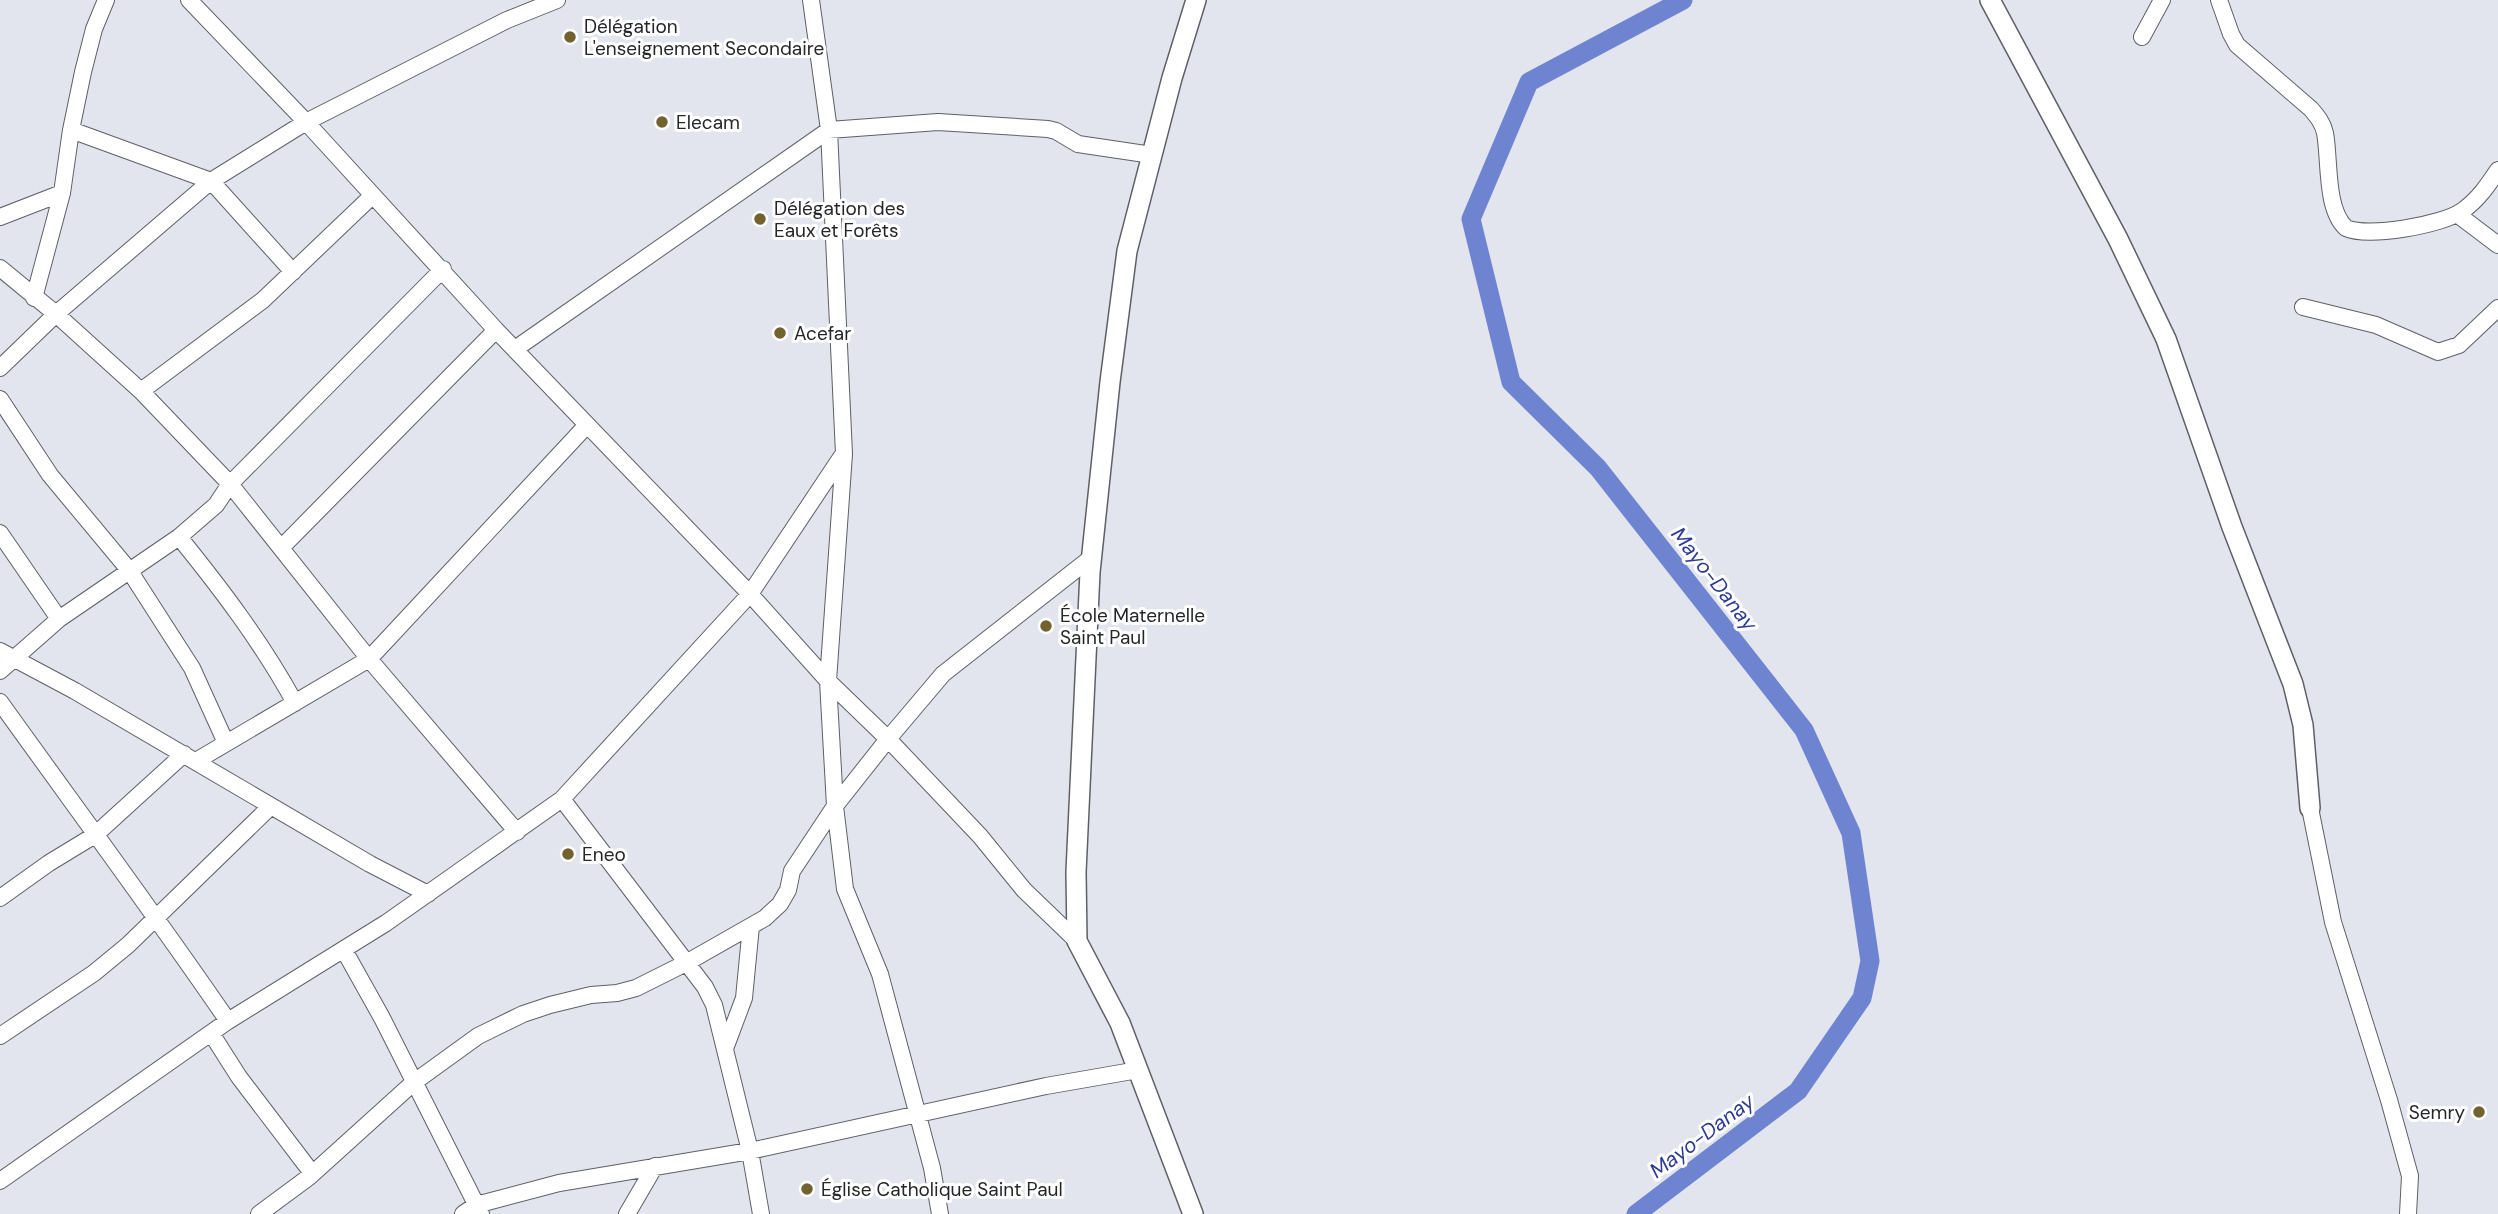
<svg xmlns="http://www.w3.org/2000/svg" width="2498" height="1214" font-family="'DM Sans',sans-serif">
	<rect width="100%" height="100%" fill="#e2e5ed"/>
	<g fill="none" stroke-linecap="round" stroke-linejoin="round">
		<path stroke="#6f84d1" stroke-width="19" d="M1636,1214L1798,1091L1862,998L1870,961L1851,833L1804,730L1598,468L1511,382L1471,219L1529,82L1683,0"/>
		<g stroke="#5d6067" stroke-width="18">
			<path id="minor" d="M189,0L306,122L496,330L750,594L828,681L888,739L980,836L1024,890L1077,941
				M811,0L829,130L844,454L828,681L835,806L845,889L880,974L932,1168L940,1214
				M2219,0L2231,34L2237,45L2311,109C2317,116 2323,123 2325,133C2330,159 2325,209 2346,228C2368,238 2442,225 2462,211C2478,200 2488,185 2498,170
				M2142,37L2162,0
				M71,130L211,181L293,272
				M2457,214L2498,245
				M0,217L62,193
				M0,268L56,314L141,391L230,484L369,659L517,832
				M34,298L62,193L71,130L83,72L94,29L106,0
				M2303,307L2376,325L2438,352L2459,345L2498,308
				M515,349L829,130L938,122L1048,129L1056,131L1078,144L1152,155
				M0,368L56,314L211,181L306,122L507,20L557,0
				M141,391L263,300L372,196
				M0,399L50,475L129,570L192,668L226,743
				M0,533L59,619
				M179,537C222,590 262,643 295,703
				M281,548L496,330
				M0,651L75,691L370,864L428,894
				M0,671L59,619L179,537L216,505L230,484L443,269
				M0,702C76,808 154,913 228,1021
				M196,761L369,659L587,425
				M562,799L705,987L714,1005L750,1151L761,1214
				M2310,808L2333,922L2389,1100L2410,1176L2408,1214
				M0,898L49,863L95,835L184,754
				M344,950L382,1018L481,1214
				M211,1033L239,1077L312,1173
				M0,1036L94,973L128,945L271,806
				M726,1046L744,998L751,926
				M0,1181L228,1021L386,923L562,799L750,594L842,456
				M259,1214L309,1177L413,1083L478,1036L523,1014L550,1005L591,995L617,993L636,988L686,963L765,918L780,904L788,890L792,871L835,806L888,739L943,674L1092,557
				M463,1214L476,1205L559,1183L750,1151L1046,1086L1138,1070
				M627,1214L655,1166"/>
		</g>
		<g stroke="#5d6067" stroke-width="22">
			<path id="major" d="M1990,0L2118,239L2166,339L2232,527L2293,684L2303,725L2310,808
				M1193,1214L1120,1023L1077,941L1076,872L1090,572L1110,382L1127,251L1172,78L1196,0"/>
		</g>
		<use href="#minor" stroke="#fff" stroke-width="16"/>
		<use href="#major" stroke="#fff" stroke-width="19"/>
	</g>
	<g fill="#72622f" stroke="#fff" stroke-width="2.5">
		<circle cx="570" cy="37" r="7"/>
		<circle cx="662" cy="122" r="7"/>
		<circle cx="760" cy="219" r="7"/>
		<circle cx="780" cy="333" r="7"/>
		<circle cx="1046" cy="626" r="7"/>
		<circle cx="568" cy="854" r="7"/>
		<circle cx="2479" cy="1112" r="7"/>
		<circle cx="807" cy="1189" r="7"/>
	</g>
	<g text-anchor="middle" stroke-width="6" stroke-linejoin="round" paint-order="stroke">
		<g font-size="19" fill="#252629" stroke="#fff" text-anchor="start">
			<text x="584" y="33">Délégation<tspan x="584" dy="22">L'enseignement Secondaire</tspan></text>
			<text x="676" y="129">Elecam</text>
			<text x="774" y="215">Délégation des<tspan x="774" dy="22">Eaux et Forêts</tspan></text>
			<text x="794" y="340">Acefar</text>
			<text x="1060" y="622">École Maternelle<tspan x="1060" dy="22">Saint Paul</tspan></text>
			<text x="582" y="861">Eneo</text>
			<text x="2465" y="1119" text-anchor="end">Semry</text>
			<text x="821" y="1196">Église Catholique Saint Paul</text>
		</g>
		<g font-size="21" font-style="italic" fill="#2c3a95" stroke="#fff">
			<text transform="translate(1714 579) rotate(52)" y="7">Mayo-Danay</text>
			<text transform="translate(1702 1136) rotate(-37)" y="7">Mayo-Danay</text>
		</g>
	</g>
</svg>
